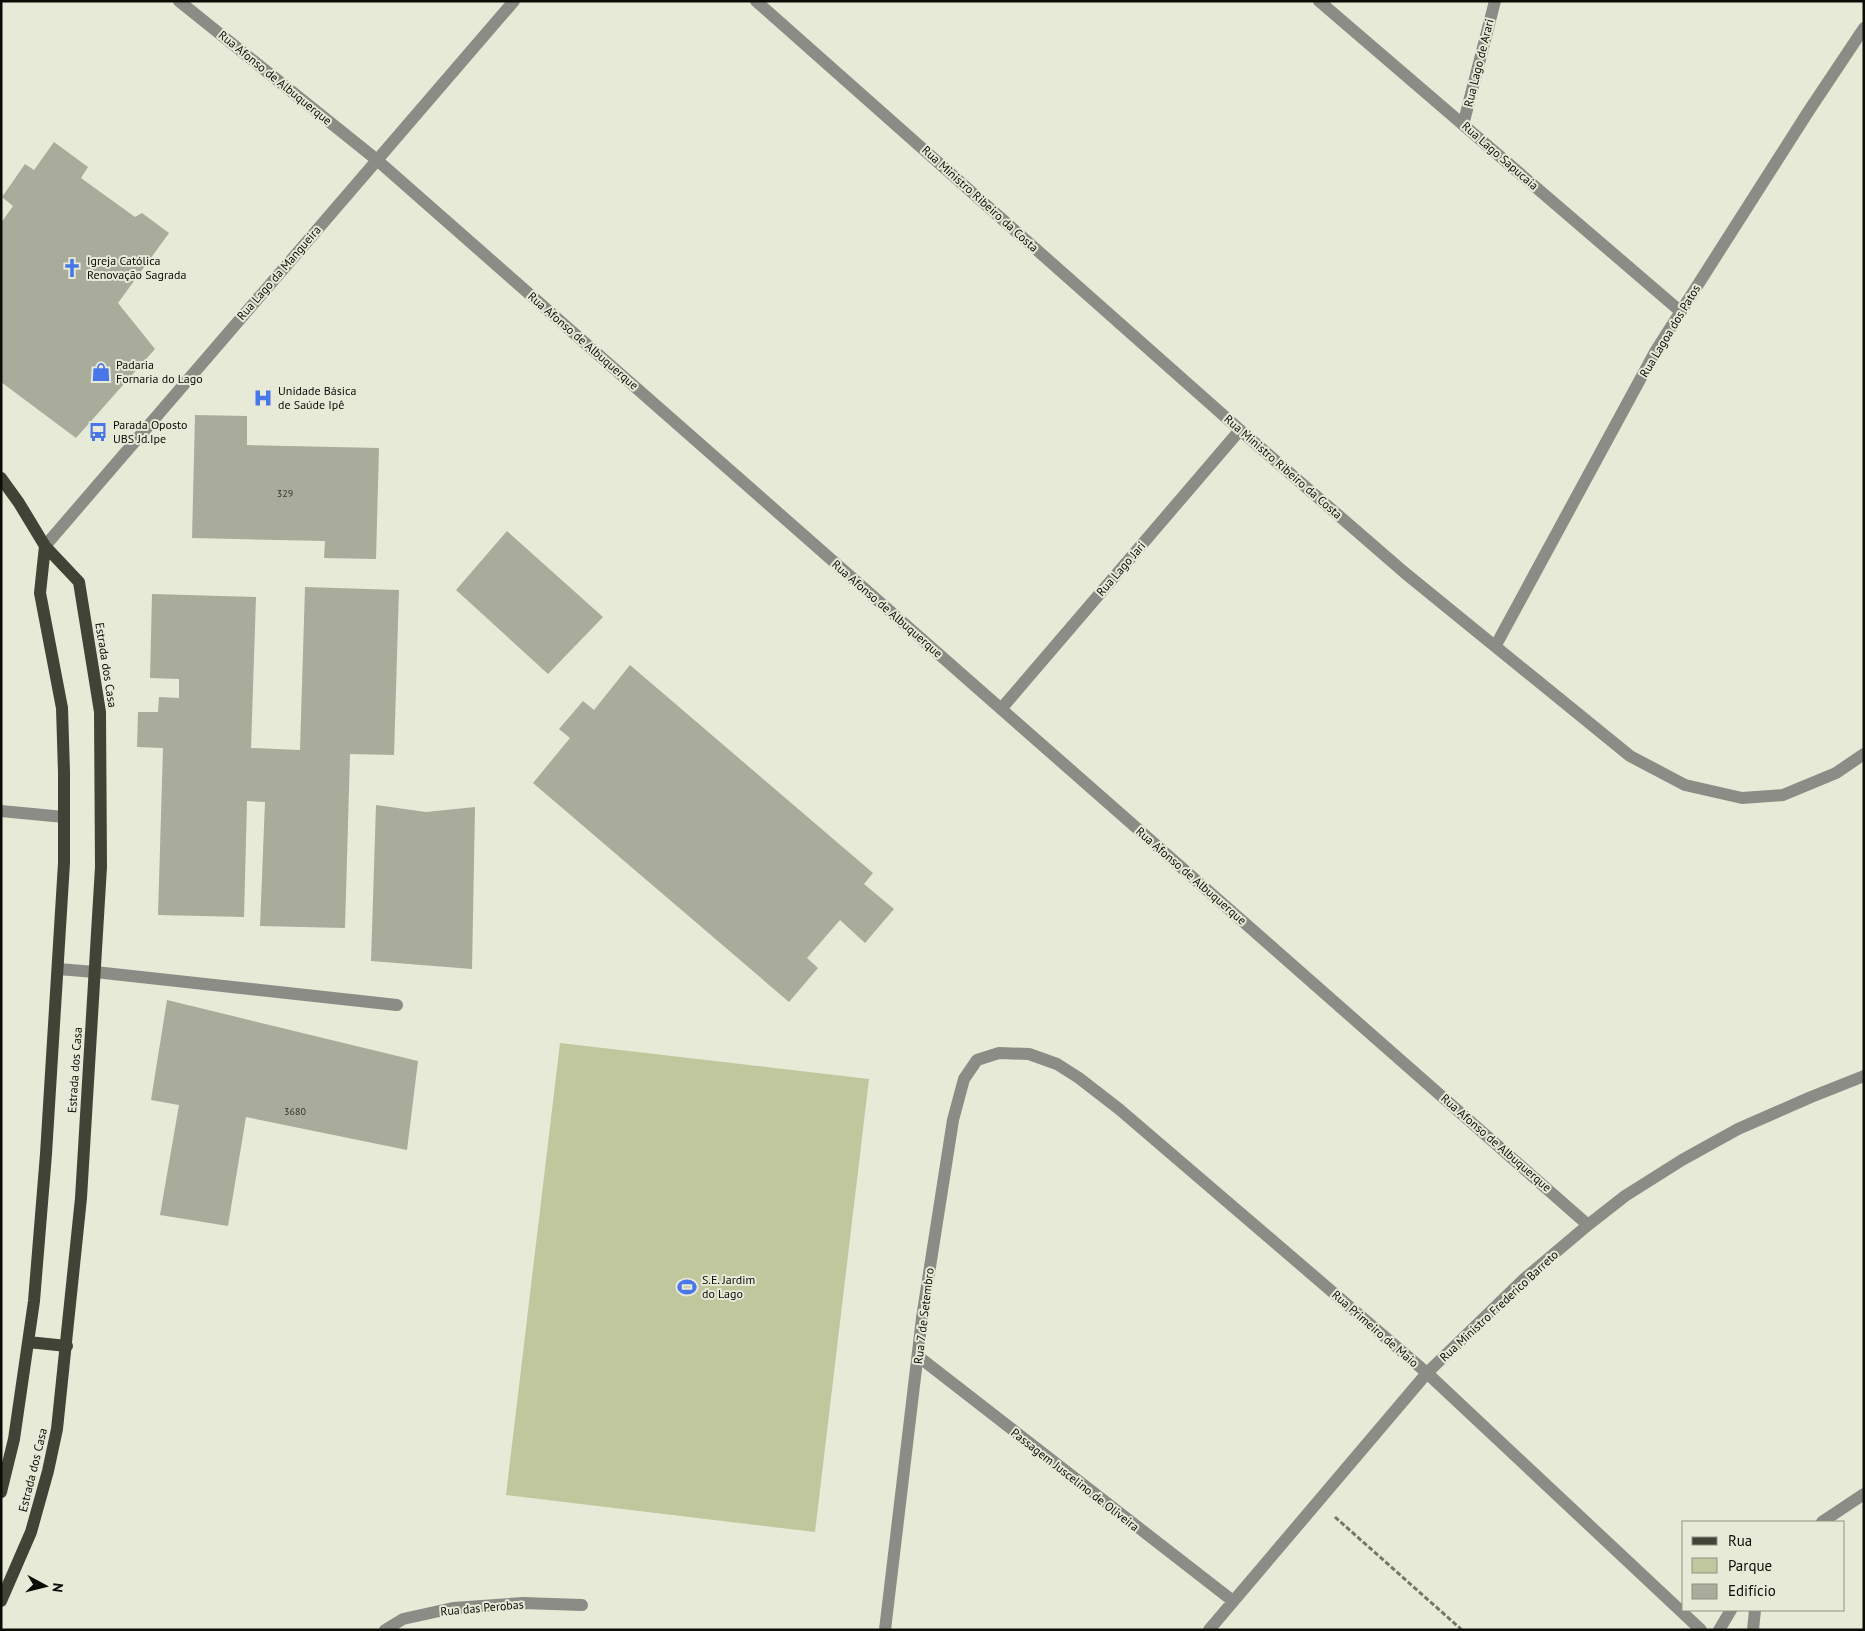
<svg xmlns="http://www.w3.org/2000/svg" width="1865" height="1631" font-family="'PT Sans',sans-serif">
	<rect width="100%" height="100%" fill="#e7ead7"/>
	<path fill="#c0c79d" d="M560,1043L869,1079L815,1532L506,1495Z"/>
	<path fill="#a9ac9b" d="M54,142L88,167L81,178L135,217L142,213L169,233L118,303L155,349L76,438L1,382V223L13,206L2,197L25,164L34,170Z
		M195,415L247,416V445L379,448L376,559L324,558L325,541L192,538Z
		M507,531L603,617L548,674L456,590Z
		M305,587L399,590L394,755L350,754L345,928L260,926L265,802L247,801L244,917L158,915L163,748L137,747L138,712H158L159,697L179,698V679L150,678L152,594L256,597L251,748L300,750Z
		M630,665L873,873L864,884L894,909L865,943L840,920L807,958L818,968L789,1002L533,783L570,738L559,729L583,701L594,710Z
		M376,805L426,812L475,807L472,969L371,961Z
		M167,1000L418,1061L407,1150L246,1117L228,1226L160,1215L179,1105L151,1100Z"/>
	<g fill="none" stroke-linecap="round" stroke-linejoin="round">
		<path stroke="#74766a" stroke-width="3" stroke-dasharray="5 2.5" stroke-linecap="butt" d="M1335,1517L1462,1630"/>
		<path stroke="#8b8c85" stroke-width="12" d="M1,811L64,817
			M58,969L95,972L397,1005"/>
		<path stroke="#8b8c85" stroke-width="12" d="M179,1L377,160L1588,1225
			M756,1L1240,430L1405,573L1630,756L1685,785L1742,798L1783,795L1836,773L1864,754
			M1319,1L1680,311
			M1463,125L1495,1
			M45,546L514,1
			M1496,645L1655,352L1808,112L1864,28
			M1001,709L1240,430
			M919,1357L1233,1601
			M1822,1522L1864,1494
			M385,1630L403,1619L453,1608L523,1603L582,1605
			M885,1630L922,1318L953,1120L964,1079L977,1060L999,1053L1029,1054L1057,1064L1079,1078L1119,1109L1427,1373L1701,1630
			M1209,1630L1427,1373L1524,1279L1588,1225L1625,1196L1682,1160L1738,1129L1811,1097L1864,1076
			M1719,1630L1731,1610
			M1753,1630L1755,1610"/>
		<path stroke="#414336" stroke-width="12" d="M1,478L19,503L45,546L79,582L100,712L101,867L81,1198L57,1429L48,1471L31,1532L1,1601
			M28,1342L67,1346
			M1,1492L14,1439L34,1301L46,1154L64,863V772L62,708L40,593L45,546"/>
	</g>
	<defs>
		<g id="church-bare" transform="scale(1.5)"><path d="M-1.2-6h2.4v3.5h3.3v2.4h-3.3V6h-2.4V-.1h-3.3v-2.4h3.3Z" fill="#4977e9" stroke="#e7ead7" stroke-width="2.5" paint-order="stroke"/></g>
		<g id="shop-bare" transform="scale(1.5)"><path d="M-5-2.5h2.3a2.7 3.5 0 0 1 5.4 0H5L5.5 6h-11ZM-1.5-2.5h3a1.5 2.3 0 0 0-3 0Z" fill="#4977e9" stroke="#e7ead7" stroke-width="2.5" paint-order="stroke"/></g>
		<g id="hospital-bare" transform="scale(1.5)"><path d="M-5-5h3v3.5h4V-5h3V5h-3V1.5h-4V5h-3Z" fill="#4977e9" stroke="#e7ead7" stroke-width="2.5" paint-order="stroke"/></g>
		<g id="bus-bare" transform="scale(1.5)"><path d="M-5-6H5V4H4V6H2V4H-2V6H-4V4H-5ZM-3.5-4V0h7V-4ZM-3.5 1.2v1.5H-2V1.2ZM2 1.2v1.5H3.5V1.2Z" fill="#4977e9" stroke="#e7ead7" stroke-width="2.5" paint-order="stroke"/></g>
		<g id="stadium-bare" transform="scale(1.5)"><path d="M0-5a6.5 5 0 1 0 0 10a6.5 5 0 1 0 0-10ZM-3.5-1.8h7v3.6h-7Z" fill="#4977e9" stroke="#e7ead7" stroke-width="2.5" paint-order="stroke"/></g>
	</defs>
	<g fill-rule="evenodd">
		<use href="#church-bare" x="72" y="268"/>
		<use href="#shop-bare" x="101" y="372"/>
		<use href="#hospital-bare" x="263" y="398"/>
		<use href="#bus-bare" x="98" y="432"/>
		<use href="#stadium-bare" x="687" y="1287"/>
	</g>
	<g text-anchor="middle" stroke-width="4" stroke-linejoin="round" paint-order="stroke">
		<g font-size="10" fill="#32342b">
			<text x="285" y="497">329</text>
			<text x="295" y="1115">3680</text>
		</g>
		<g font-size="12" fill="#0b0c06" stroke="#e7ead7">
			<text transform="translate(1479 63) rotate(-76)" y="4">Rua Lago de Arari</text>
			<text transform="translate(275 78) rotate(39)" y="4">Rua Afonso de Albuquerque</text>
			<text transform="translate(1500 156) rotate(41)" y="4">Rua Lago Sapucaia</text>
			<text transform="translate(980 199) rotate(42)" y="4">Rua Ministro Ribeiro da Costa</text>
			<text transform="translate(279 273) rotate(-49)" y="4">Rua Lago da Mangueira</text>
			<text transform="translate(1670 331) rotate(-59)" y="4">Rua Lagoa dos Patos</text>
			<text transform="translate(583 341) rotate(41)" y="4">Rua Afonso de Albuquerque</text>
			<text transform="translate(1283 467) rotate(41)" y="4">Rua Ministro Ribeiro da Costa</text>
			<text transform="translate(1121 569) rotate(-49)" y="4">Rua Lago Jari</text>
			<text transform="translate(887 609) rotate(41)" y="4">Rua Afonso de Albuquerque</text>
			<text transform="translate(106 665) rotate(81)" y="4">Estrada dos Casa</text>
			<text transform="translate(1191 876) rotate(41)" y="4">Rua Afonso de Albuquerque</text>
			<text transform="translate(75 1070) rotate(-86)" y="4">Estrada dos Casa</text>
			<text transform="translate(1496 1143) rotate(41)" y="4">Rua Afonso de Albuquerque</text>
			<text transform="translate(1499 1306) rotate(-43)" y="4">Rua Ministro Frederico Barreto</text>
			<text transform="translate(924 1316) rotate(-83)" y="4">Rua 7 de Setembro</text>
			<text transform="translate(1375 1329) rotate(41)" y="4">Rua Primeiro de Maio</text>
			<text transform="translate(33 1470) rotate(-76)" y="4">Estrada dos Casa</text>
			<text transform="translate(1075 1480) rotate(38)" y="4">Passagem Juscelino de Oliveira</text>
			<text transform="translate(482 1608) rotate(-5)" y="4">Rua das Perobas</text>
		</g>
		<g font-size="12" fill="#0b0c06" stroke="#e7ead7" text-anchor="start">
			<text x="87" y="265">Igreja Católica<tspan x="87" dy="14">Renovação Sagrada</tspan></text>
			<text x="116" y="369">Padaria<tspan x="116" dy="14">Fornaria do Lago</tspan></text>
			<text x="278" y="395">Unidade Básica<tspan x="278" dy="14">de Saúde Ipê</tspan></text>
			<text x="113" y="429">Parada Oposto<tspan x="113" dy="14">UBS Jd.Ipe</tspan></text>
			<text x="702" y="1284">S.E. Jardim<tspan x="702" dy="14">do Lago</tspan></text>
		</g>
	</g>
	<rect width="1865" height="1631" fill="none" stroke="#0b0c06" stroke-width="5"/>
	<rect x="1682" y="1521" width="162" height="90" fill="#e7ead7" stroke="#8f9183"/>
	<rect x="1692" y="1537" width="25" height="8" fill="#414336" stroke="#8f9183"/>
	<text x="1728" y="1546" font-size="15" fill="#0b0c06">Rua</text>
	<rect x="1692" y="1558" width="25" height="15" fill="#c0c79d" stroke="#8f9183"/>
	<text x="1728" y="1571" font-size="15" fill="#0b0c06">Parque</text>
	<rect x="1692" y="1584" width="25" height="15" fill="#a9ac9b" stroke="#8f9183"/>
	<text x="1728" y="1596" font-size="15" fill="#0b0c06">Edifício</text>
	<g transform="translate(45 1586) rotate(97)" stroke="#e7ead7" stroke-width="4" paint-order="stroke">
	<path d="M0-4L9 19L0 12L-9 19Z" fill="#0b0c06"/>
	<text y="-8" font-size="14" font-weight="bold" text-anchor="middle" fill="#0b0c06">N</text>
	</g>
</svg>
